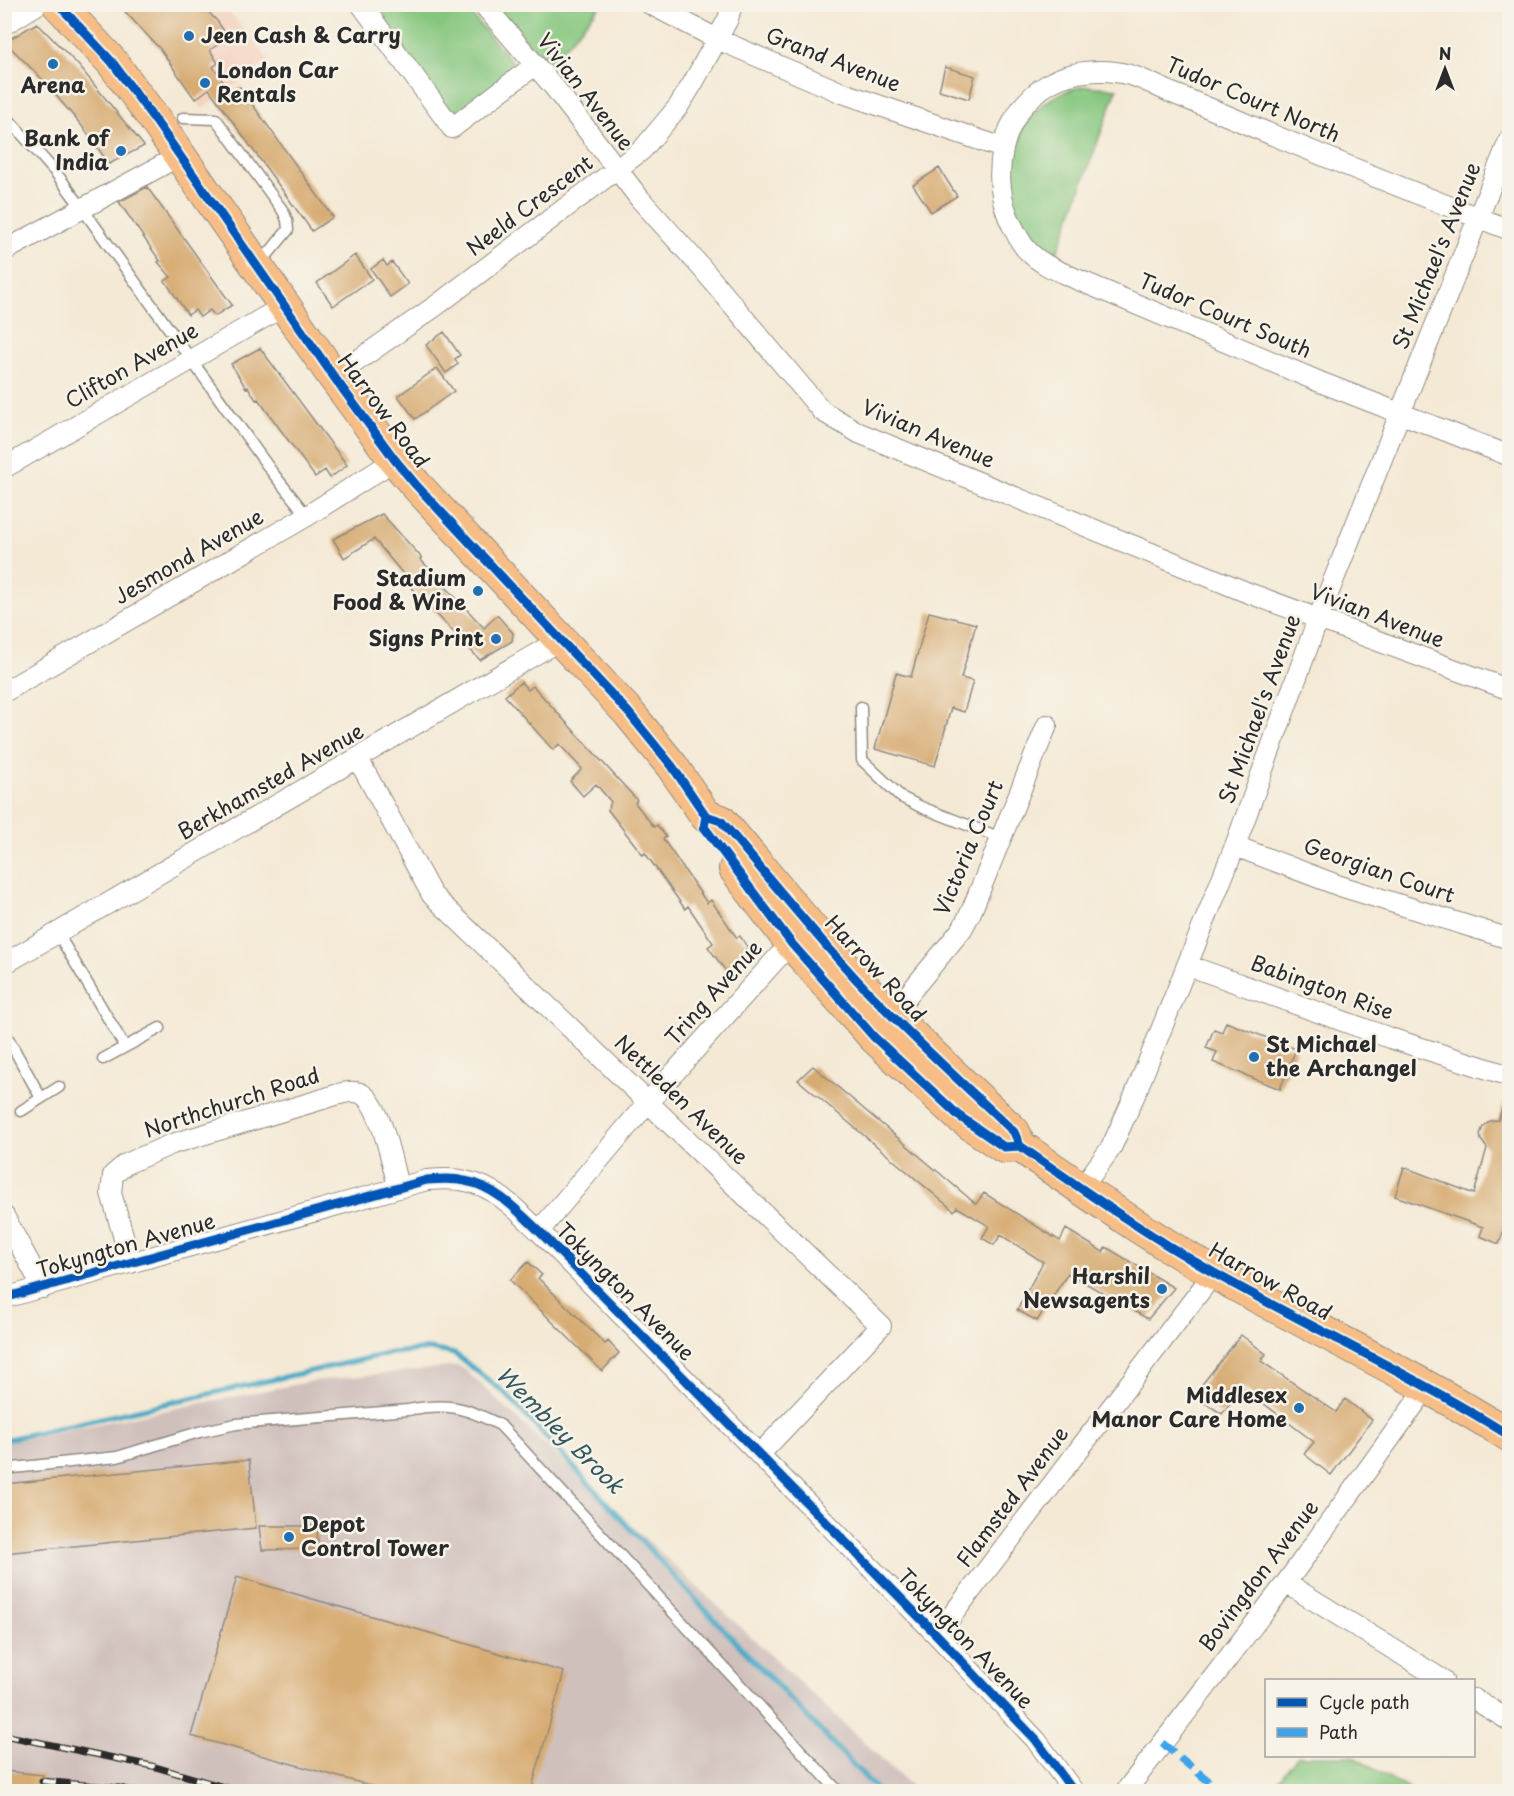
<svg xmlns="http://www.w3.org/2000/svg" width="1514" height="1796" font-family="'Playpen Sans',sans-serif">
	<rect width="100%" height="100%" fill="#f7f3e8"/>
	<filter id="ink" filterUnits="userSpaceOnUse"><feTurbulence type="fractalNoise" baseFrequency=".0167" numOctaves="2"/><feDisplacementMap in="SourceGraphic" scale="12" xChannelSelector="R" yChannelSelector="G"/><feConvolveMatrix kernelMatrix="1 2 1 2 8 2 1 2 1" color-interpolation-filters="sRGB"/></filter>
	<filter id="wash" filterUnits="userSpaceOnUse"><feTurbulence type="fractalNoise" baseFrequency=".008" numOctaves="4" result="noise"/><feDisplacementMap in="SourceGraphic" scale="24" xChannelSelector="R" yChannelSelector="G"/><feGaussianBlur stdDeviation="1.35" result="paint"/><feColorMatrix in="noise" values="0 0 0 0 0 0 0 0 0 0 0 0 0 0 0 0 0 1.4 0 .05"/><feComposite in="paint" operator="in"/></filter>
	<g filter="url(#wash)">
		<rect width="100%" height="100%" fill="#f4e9d5"/>
		<path fill="#f4d3c0" d="M119,5H224L269,60L202,109L160,49Z"/>
		<path fill="#d0c0bc" d="M457,1366L464,1369L916,1791L5,1792V1442L313,1381Z"/>
		<path fill="#85c67e" stroke="#587854" stroke-width="1.5" d="M368,5H463L520,71L453,120Z
			M494,5H601L548,66Z
			M1087,86L1117,89L1057,253C1045,246 1033,239 1025,227C988,172 1019,95 1087,86Z
			M1298,1756H1352L1412,1791H1269Z"/>
		<g fill="none" stroke-linecap="round" stroke-linejoin="round">
			<path stroke="#45a9c5" stroke-width="5" d="M4,1440L391,1353L430,1349L455,1354L506,1394L712,1617L879,1792"/>
		</g>
		<g id="blocks">
			<path fill="#d7ac73" d="M118,4H201L218,22L228,37L210,50L218,63L213,67L231,93L240,87L333,217L312,231L209,89L195,99L160,49Z
				M37,23L79,66L144,146L109,164L82,126L41,78L5,42Z
				M945,67L975,76L969,99L939,90Z
				M939,168L957,196L931,212L913,185Z
				M147,187L232,305L215,316L210,310L200,317L195,310L188,315L165,281L171,277L158,262L160,261L119,202Z
				M355,255L372,279L333,306L317,283Z
				M383,260L387,266L392,262L408,284L390,297L371,269Z
				M444,332L460,355L455,359L458,364L446,373L426,345Z
				M260,348L347,465L330,478L325,470L315,477L258,399L256,400L248,387L246,388L231,364Z
				M437,368L454,391L415,419L398,396Z
				M382,514L422,558L420,559L484,628L497,615L513,633L512,641L480,660L406,582L408,580L374,539L344,558L333,539Z
				M929,612L976,624L961,678L973,681L964,712L951,708L935,766L875,749L896,673L911,677Z
				M521,682L528,690L533,686L637,800L635,803L654,827L657,825L666,837L663,839L707,903L711,900L737,938L740,936L748,948L744,950L750,958L728,974L708,947L713,943L688,906L685,909L645,853L643,855L608,810L611,802L596,784L583,796L570,781L582,769L559,744L553,750L505,696Z
				M1226,1022L1296,1049L1280,1089L1213,1062L1217,1052L1206,1048L1214,1029L1222,1032Z
				M813,1066L976,1204L984,1193L1060,1241L1066,1229L1103,1252L1106,1247L1174,1288L1148,1319L1068,1273L1037,1321L1017,1310L1043,1262L1001,1235L994,1245L982,1238L989,1226L957,1207L954,1211L798,1080Z
				M1507,1094H1509V1215L1499,1244L1480,1236L1483,1227L1395,1196L1404,1167L1474,1194L1487,1148L1481,1140L1480,1134L1483,1127L1490,1121L1498,1120Z
				M528,1262L542,1275L538,1278L605,1344L608,1341L619,1353L602,1371L510,1280Z
				M1241,1335L1266,1354L1261,1361L1336,1412L1345,1399L1372,1420L1331,1475L1304,1454L1314,1442L1242,1387L1222,1414L1205,1403L1209,1395L1200,1387Z
				M249,1460L256,1528L4,1553V1484Z
				M259,1526H317L318,1549L262,1550Z
				M237,1577L564,1672L531,1791H390L191,1736Z
				M4,1771L43,1775L42,1791L4,1787Z"/>
		</g>
	</g>
	<g filter="url(#ink)">
		<use href="#blocks" fill-opacity="0" stroke="#908a80" stroke-width="1.5"/>
		<g fill="none" stroke-linecap="round" stroke-linejoin="round">
			<g stroke="#908a80" stroke-width="13">
				<path id="lane" d="M4,114L56,173L82,208L272,472L307,516
					M183,118L216,119L283,211L287,220L288,230L259,265
					M861,707L862,760L901,797L921,807L1001,838
					M58,934L125,1047
					M4,1031L41,1098
					M103,1059L160,1028
					M21,1111L59,1087
					M4,1469L117,1457L199,1432L236,1424L408,1410C446,1402 465,1407 500,1425L839,1792"/>
			</g>
			<g stroke="#908a80" stroke-width="22">
				<path id="street" d="M361,4L452,128L535,65
					M483,4L554,87L640,199L701,267L822,411L859,433L1246,592L1510,690
					M650,4L717,39L840,92L1003,148
					M4,25L38,4
					M1510,230C1424,197 1340,163 1256,128C1228,116 1200,104 1172,93C1158,87 1144,79 1130,75C1105,68 1073,70 1050,83C1001,111 987,179 1013,227C1018,237 1022,246 1030,253C1042,265 1059,271 1074,278L1320,382L1510,456
					M4,251L181,155
					M334,377L437,305L642,150L678,107L693,83L728,19L732,4
					M4,468L284,306
					M4,692L307,516L395,460
					M358,759L432,895L881,1326L760,1454
					M1235,846L1340,886L1510,939
					M4,964L560,640
					M1187,965L1390,1038L1510,1076
					M885,1023L962,929L971,912L1047,725
					M1081,1189L1111,1148L1134,1097L1235,846L1318,619L1510,138
					M4,1216L43,1288
					M539,1231L648,1102L779,956L799,937
					M131,1263L111,1193L113,1175L126,1164L172,1144L323,1099C334,1096 348,1089 360,1093C381,1101 392,1165 398,1186
					M4,1298L427,1180C440,1179 453,1178 465,1181C495,1186 518,1211 539,1231L937,1635L1036,1740L1074,1792
					M1286,1583L1443,1680
					M937,1635L1214,1273
					M1474,1699L1510,1721
					M1125,1792L1286,1583L1427,1387"/>
			</g>
			<g stroke="#908a80" stroke-width="34">
				<path id="primary" d="M58,4L112,62L155,120L334,377L395,460L416,485L628,712L672,766L706,816L721,821C766,874 809,928 857,980C907,1033 961,1082 1014,1132L1020,1146C1083,1190 1147,1235 1214,1273C1312,1328 1415,1376 1510,1436
					M735,869L792,944L874,1037L959,1116L1004,1147L1018,1146"/>
			</g>
			<use href="#lane" stroke="#fff" stroke-width="10"/>
			<use href="#street" stroke="#fff" stroke-width="20"/>
			<use href="#primary" stroke="#f6be86" stroke-width="32"/>
			<g stroke="#2b2b2b" stroke-width="7">
				<path id="rail" d="M4,1735L152,1766L241,1792
					M42,1781L119,1788L136,1792"/>
			</g>
			<use href="#rail" stroke="#f7f3e8" stroke-width="4.5" stroke-dasharray="14" stroke-linecap="butt"/>
			<path stroke="#3ea3eb" stroke-width="8" stroke-dasharray="15 8" stroke-linecap="butt" d="M1162,1743L1222,1792"/>
			<g stroke="#f7f3e8" stroke-width="13">
				<path id="cycleway" d="M58,4L112,62L155,120L334,377L395,460L416,485L628,712L672,766L706,816L721,821C766,874 809,928 857,980C907,1033 961,1082 1014,1132L1020,1146C1083,1190 1147,1235 1214,1273C1312,1328 1415,1376 1510,1436
					M706,816L704,827L792,944L874,1037L959,1116L1004,1147L1020,1146
					M4,1298L427,1180C440,1179 453,1178 465,1181C495,1186 518,1211 539,1231L937,1635L1036,1740L1074,1792"/>
			</g>
			<use href="#cycleway" stroke="#0057b8" stroke-width="9"/>
		</g>
	</g>
	<g fill="#1f6fb2" stroke="#f7f3e8" stroke-width="2">
		<circle cx="189" cy="36" r="6"/>
		<circle cx="53" cy="64" r="6"/>
		<circle cx="205" cy="83" r="6"/>
		<circle cx="121" cy="151" r="6"/>
		<circle cx="478" cy="591" r="6"/>
		<circle cx="496" cy="639" r="6"/>
		<circle cx="1254" cy="1057" r="6"/>
		<circle cx="1162" cy="1289" r="6"/>
		<circle cx="1299" cy="1408" r="6"/>
		<circle cx="289" cy="1537" r="6"/>
	</g>
	<g text-anchor="middle" stroke-width="5" stroke-linejoin="round" paint-order="stroke">
		<g font-size="21" font-weight="bold" fill="#2b2b2b" stroke="#f7f3e8" text-anchor="end">
			<text x="201" y="43" text-anchor="start">Jeen Cash &amp; Carry</text>
			<text x="217" y="78" text-anchor="start">London Car<tspan x="217" dy="24">Rentals</tspan></text>
			<text x="53" y="93" text-anchor="middle">Arena</text>
			<text x="109" y="146">Bank of<tspan x="109" dy="24">India</tspan></text>
			<text x="466" y="586">Stadium<tspan x="466" dy="24">Food &amp; Wine</tspan></text>
			<text x="484" y="646">Signs Print</text>
			<text x="1266" y="1052" text-anchor="start">St Michael<tspan x="1266" dy="24">the Archangel</tspan></text>
			<text x="1150" y="1284">Harshil<tspan x="1150" dy="24">Newsagents</tspan></text>
			<text x="1287" y="1403">Middlesex<tspan x="1287" dy="24">Manor Care Home</tspan></text>
			<text x="301" y="1532" text-anchor="start">Depot<tspan x="301" dy="24">Control Tower</tspan></text>
		</g>
		<g font-size="21" fill="#2b2b2b" stroke="#f7f3e8">
			<text transform="translate(833 60) rotate(21)" y="7">Grand Avenue</text>
			<text transform="translate(585 92) rotate(52)" y="7">Vivian Avenue</text>
			<text transform="translate(1253 100) rotate(23)" y="7">Tudor Court North</text>
			<text transform="translate(530 206) rotate(-37)" y="7">Neeld Crescent</text>
			<text transform="translate(1437 256) rotate(-68)" y="7">St Michael's Avenue</text>
			<text transform="translate(1225 316) rotate(23)" y="7">Tudor Court South</text>
			<text transform="translate(132 366) rotate(-30)" y="7">Clifton Avenue</text>
			<text transform="translate(383 411) rotate(53)" y="7">Harrow Road</text>
			<text transform="translate(928 434) rotate(23)" y="7">Vivian Avenue</text>
			<text transform="translate(189 557) rotate(-30)" y="7">Jesmond Avenue</text>
			<text transform="translate(1377 616) rotate(21)" y="7">Vivian Avenue</text>
			<text transform="translate(1260 709) rotate(-70)" y="7">St Michael's Avenue</text>
			<text transform="translate(271 782) rotate(-30)" y="7">Berkhamsted Avenue</text>
			<text transform="translate(969 848) rotate(-67)" y="7">Victoria Court</text>
			<text transform="translate(1379 871) rotate(19)" y="7">Georgian Court</text>
			<text transform="translate(875 969) rotate(47)" y="7">Harrow Road</text>
			<text transform="translate(1322 988) rotate(20)" y="7">Babington Rise</text>
			<text transform="translate(714 993) rotate(-48)" y="7">Tring Avenue</text>
			<text transform="translate(681 1100) rotate(44)" y="7">Nettleden Avenue</text>
			<text transform="translate(232 1103) rotate(-18)" y="7">Northchurch Road</text>
			<text transform="translate(126 1246) rotate(-16)" y="7">Tokyngton Avenue</text>
			<text transform="translate(1270 1282) rotate(29)" y="7">Harrow Road</text>
			<text transform="translate(625 1292) rotate(45)" y="7">Tokyngton Avenue</text>
			<text transform="translate(1013 1497) rotate(-53)" y="7">Flamsted Avenue</text>
			<text transform="translate(1259 1576) rotate(-53)" y="7">Bovingdon Avenue</text>
			<text transform="translate(965 1639) rotate(46)" y="7">Tokyngton Avenue</text>
		</g>
		<g font-size="22" font-style="italic" fill="#345761" stroke="#f7f3e8">
			<text transform="translate(560 1430) rotate(45)" y="8">Wembley Brook</text>
		</g>
	</g>
	<rect width="1514" height="1796" fill="none" stroke="#f7f3e8" stroke-width="24"/>
	<rect x="1265" y="1679" width="210" height="78" fill="#f7f3e8" stroke="#a5a39c" stroke-width="1.5"/>
	<rect x="1277" y="1698" width="30" height="9" fill="#0057b8" stroke="#a5a39c" stroke-width="1.5"/>
	<text x="1319" y="1709" font-size="18" fill="#2b2b2b">Cycle path</text>
	<rect x="1277" y="1728" width="30" height="9" fill="#3ea3eb" stroke="#a5a39c" stroke-width="1.5"/>
	<text x="1319" y="1739" font-size="18" fill="#2b2b2b">Path</text>
	<g transform="translate(1445 69)" stroke="#f7f3e8" stroke-width="4.5" paint-order="stroke">
	<path d="M0-4.5L10 22L0 15L-10 22Z" fill="#2b2b2b"/>
	<text y="-9" font-size="16" font-weight="bold" text-anchor="middle" fill="#2b2b2b">N</text>
	</g>
</svg>
